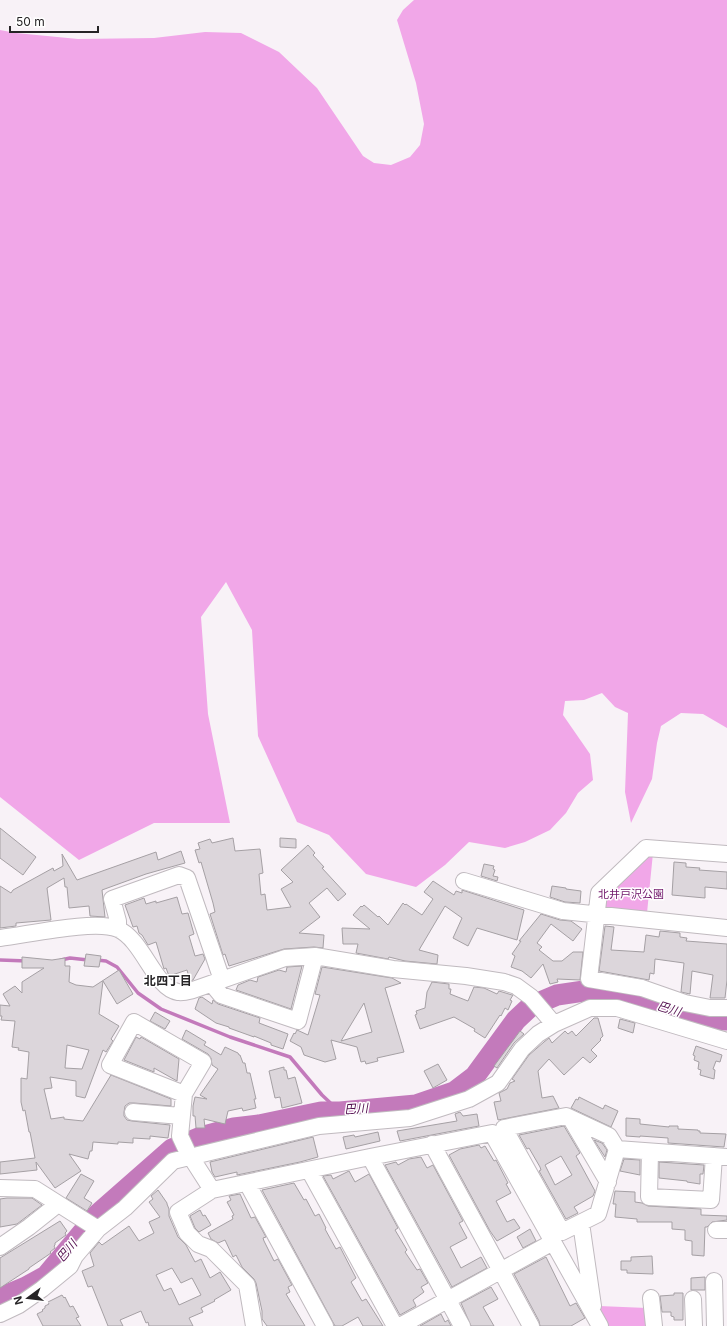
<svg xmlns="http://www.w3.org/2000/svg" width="727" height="1326" font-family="Inter,'Noto Sans JP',sans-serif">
	<rect width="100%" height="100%" fill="#f8f2f7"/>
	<path fill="#f1a7e8" d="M414,0H727V728L703,714L681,713L661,726L657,743L652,779L631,823L625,792L628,713L615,707L602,693L584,700L565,701L563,715L590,754L593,780L578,793L566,813L550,830L525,842L505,848L469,842L445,865L416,887L366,874L329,835L297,822L258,736L252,630L226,582L201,617L208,714L230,823H154L79,860L0,797V30L16,33L78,39L154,38L205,32L241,33L279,52L317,88L363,156L374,163L391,165L410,157L420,145L424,124L416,83L397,20L403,10Z
		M646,853H653L647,913L602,908L604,896Z
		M599,1306L647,1308L649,1326H607Z"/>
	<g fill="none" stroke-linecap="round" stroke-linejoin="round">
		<path stroke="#c37abb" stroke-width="3.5" d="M0,960L27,961
			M61,960L70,958L88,960
			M97,960L106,961L117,967L138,993L161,1009L230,1037L290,1057L322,1095L340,1112"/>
		<path stroke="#c37abb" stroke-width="21" d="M0,1298L26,1287L46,1276L98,1214L172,1149L201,1137L234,1128L259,1125L321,1112H340L416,1105L454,1092L475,1076L516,1020L531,1006L557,995L584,991L639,999L701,1019L727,1020"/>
	</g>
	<path fill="#dcd6db" stroke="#a5a0a4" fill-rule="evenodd" d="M0,828L36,857L23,875L0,858Z
		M233,838L235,851L260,849L263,873L259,874L261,895L265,894L267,910L291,907L281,889L293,882L281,870L308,845L315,853L313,855L324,867L322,868L346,894L338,901L327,888L309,903L320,917L299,933L324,935L323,948L314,947L284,949L229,966L225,954L223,955L210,914L215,912L213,903L201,862L199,863L195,850L200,849L198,843L210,839L212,843Z
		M280,838L296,839V848L280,847Z
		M181,851L185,863L146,874L102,890L105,917L90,916L89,906L69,908L67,887H65L64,878L47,888L51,920L16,923V926L0,928V886L11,893L13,890L53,868L54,871L63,866L62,854L77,880L156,852L158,860Z
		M674,862L686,863V867L700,868L699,870L727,872V889L705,887V898L672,895Z
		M484,864L494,866L493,869L495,870L493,876L498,877L497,881L481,876Z
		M433,881L454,895L456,891L462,893V890L524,910L517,940L477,928L468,946L453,938L462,918L445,906L419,950L438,955L437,964L405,961L389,957L388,959L356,953L358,944H343L342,928L370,929L353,915L361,906L362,907L364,905L378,917L379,916L388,925L403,903L405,905L406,904L422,915L433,899L424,892Z
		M552,886L566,888V889L581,891L580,903L565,902L550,897Z
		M177,897L182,914L188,913L194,934L189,936L195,956L203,954L205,959L193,980L190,981L187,970L169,976L166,968L164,969L156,942L148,945L142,935L139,933L137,926L133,927L125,905L144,898L146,904L156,901V903Z
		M541,914L560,920L571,921L582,929L573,941L551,924L537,943L542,947L539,950L553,961H562L573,952H583L580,980L557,979L558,982L550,984L543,964L531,978L522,971L511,967L515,956L512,954L521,941H519Z
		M605,926L614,927L611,950L644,952L646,935L659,937L660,931L680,933V937L687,938L686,941L727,944V980L725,998H710L713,975L692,971L690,994L681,992L684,963L655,959L654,974L650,973L649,980L599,971Z
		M86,954L101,956L99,967L84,966Z
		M22,957L52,960L65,958V966H70L69,982L76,985L93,987L119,970L133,994L117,1004L103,981L99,1014L119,1026L111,1039L113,1041L106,1052L103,1050L85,1098L76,1096V1081L50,1077L52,1088L44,1089L51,1119L64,1117V1119L83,1121L111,1075L171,1099V1106L134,1103H129L125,1106L124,1112V1116L127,1120L132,1121L170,1125L168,1138L150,1136V1139L133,1138V1143L118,1142V1144L93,1142L92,1151H90L88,1159L69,1154L81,1171L55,1188L36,1162L37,1170L0,1174V1162L35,1158L30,1132H29L25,1110L23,1111L21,1102V1078L27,1079L29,1052L18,1050L19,1048L12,1047L15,1021L1,1020L2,1016H0V1005L10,1006L3,994L15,986L22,993V982L44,968H22ZM67,1045L89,1050L82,1069L65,1068Z
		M302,966L291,1009L236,990L238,985L250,980L257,982L258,977L279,970L286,972L287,967Z
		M322,967L392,978L401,983L385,988L404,1052L377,1058L378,1061L366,1064L365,1061L361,1062L357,1047L331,1040L336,1059L325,1062L304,1055L301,1047L290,1041L294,1033L295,1034L297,1030L308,1035L320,995L315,994ZM364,1003L372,1032L341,1041Z
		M432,982L449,984V989H451L450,994L468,1001L474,987L484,988L497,994L499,991L512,995H513L510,1000L512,1001L508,1010L505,1008L501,1016L500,1015L485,1038L474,1031L475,1029L454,1017L420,1029L415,1015L417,1014L416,1011L425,1008L427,992Z
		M202,997L212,1004L213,1000L218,1004L260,1018L259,1023L288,1034L283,1049L271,1045V1043L254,1036V1037L229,1028V1027L216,1023L195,1009L199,998Z
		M155,1012L170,1021L165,1029L150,1021Z
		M594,1018H598L603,1036L600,1039L601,1040L591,1050L597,1056L590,1063L583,1057L564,1075L549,1059L538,1071L542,1098L553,1096L559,1108L498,1120L494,1102L501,1101L499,1093L507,1089L510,1083L515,1081L512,1079L529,1055L544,1042L549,1038L552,1043L565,1031L568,1034L572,1031L576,1036Z
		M620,1019L635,1023L633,1033L618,1028Z
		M186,1030L206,1042L204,1045L221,1055L225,1047L238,1053L239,1055H240L243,1063H245L247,1073H250L256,1099H254L256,1108L243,1111L242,1108L228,1111L225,1124L204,1119L205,1128H196L195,1116H193V1106L195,1097L207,1099L200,1095L218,1069L212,1065L211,1058L208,1054L182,1039Z
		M520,1031L524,1034L514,1043L497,1068L494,1066Z
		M136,1037L140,1039L141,1037L179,1059L177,1081L154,1068V1072L124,1060Z
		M696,1046L722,1055L720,1062L716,1061L713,1069L715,1070L714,1079L700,1075L701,1070L698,1069L699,1062L694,1060L695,1056L693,1055Z
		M438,1064L447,1080L433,1088L424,1071Z
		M284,1067V1070H286L288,1079L295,1077L302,1103L282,1108L280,1097L275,1098L269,1071Z
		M579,1097L603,1109L605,1105L618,1111L611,1127L571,1108L576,1099L578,1100Z
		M460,1112L463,1116L477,1114L479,1126L400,1141L397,1131L457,1121L455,1114Z
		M626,1118L640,1119V1124L669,1127V1126H678V1129L698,1130V1131H700V1133L726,1134L724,1147L668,1143V1138L640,1136V1137L626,1136Z
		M564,1126L580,1153L576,1156L595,1191L593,1196L574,1207L578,1213L566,1219L539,1171L541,1170L540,1167L529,1148L527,1149L519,1135ZM561,1156L572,1175L555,1185L545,1165Z
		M378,1132L380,1141L346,1149L343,1137L354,1135L355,1137Z
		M313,1137L318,1157L300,1162L237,1175V1172L215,1177L212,1172L210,1162Z
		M594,1140L602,1143L607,1150L605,1157Z
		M479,1145L481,1148L485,1146L494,1161L496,1160L508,1183L506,1184L511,1193L496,1201L507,1222L514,1219L520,1228L497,1241L490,1231L449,1155L460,1149Z
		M421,1157L427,1168L433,1165L463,1221L459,1223L467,1238L450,1247L461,1268L481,1257L487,1268L452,1287L385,1165L396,1162L398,1165L409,1159Z
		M624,1159L640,1160V1175L620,1171Z
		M659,1162L704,1165L703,1174H700V1184L687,1182V1181L659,1178Z
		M349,1171L355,1182L369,1174L398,1228L395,1230L407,1250L405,1252L417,1270L420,1269L428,1283L421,1287L424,1292L413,1300L416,1306L400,1315L323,1176L331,1175L333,1179Z
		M81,1174L94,1181L84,1198L92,1203L87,1211L66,1198Z
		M294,1183L304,1200L306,1199L315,1216L319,1214L326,1228L325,1229L336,1249L340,1247L356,1278L351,1282L362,1301L366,1299L383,1326H363L358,1317L342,1326H335L262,1190Z
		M158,1190L167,1203V1204L169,1209V1216L178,1237L186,1245L195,1262L201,1259L210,1278L220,1272L231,1290L214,1300L215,1301L201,1308L203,1312L189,1318L193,1326H149L148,1322L146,1323L141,1311L120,1320L123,1326H108L92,1286L88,1287L82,1271L94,1266L90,1253L99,1242L102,1245L129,1226L139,1241L154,1233L149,1222L160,1217L149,1202L153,1199L151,1196ZM172,1268L181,1283L192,1278L201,1295L179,1305L171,1288L164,1291L156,1275Z
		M615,1191L635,1192V1202L642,1203L648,1206L701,1209V1215L727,1216V1220L712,1222L707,1227H705L704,1256L692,1255V1241L685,1240V1230L672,1229V1222H637V1219L615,1217L616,1204H613Z
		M240,1194L251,1218L255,1217L266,1237L263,1238L264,1241L274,1261L278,1259L292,1285L288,1287L290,1292L286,1294L305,1326H267L262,1319V1311L256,1283L254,1279L242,1267L236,1255L233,1257L225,1240L218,1243L211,1239L208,1233L233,1219L232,1216L234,1215L227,1202L231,1200L229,1196Z
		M7,1198H32L42,1205L17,1224L0,1227V1199Z
		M200,1210L203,1216L205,1215L211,1225L199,1232L195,1228L190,1216Z
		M60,1221L67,1231L65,1233L66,1235L55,1243V1245L54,1246L55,1248L50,1252L51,1253L29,1268V1269L0,1288V1258Z
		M530,1229L536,1241L523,1248L517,1237Z
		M652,1256L653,1274L627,1273V1270H621V1261H631V1257Z
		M546,1257L570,1306L576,1303L585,1318L571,1326H540L539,1321L514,1274Z
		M705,1277V1290H691V1278Z
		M491,1287L498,1299L483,1307L494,1326H471L461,1303Z
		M674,1293H683V1320H674V1317L671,1316V1312H662L660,1296L674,1295Z
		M62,1295L64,1298L65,1297L70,1307L73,1306L79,1317L76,1318L81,1326H43L37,1314L43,1311L42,1310L45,1308V1306L49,1304L48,1302Z
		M441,1314L445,1322L448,1320L451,1326H420Z"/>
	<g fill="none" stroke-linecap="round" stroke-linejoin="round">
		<g stroke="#c0babf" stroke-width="18">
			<path id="minor" d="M727,854L646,848L599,893L589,979L642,988L685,1003L710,1008H727
				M464,881L563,911L727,928
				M118,929V921L112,899L179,875L187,878L222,980
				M0,938C27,935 95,919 118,929C143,940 155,989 178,992C183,993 189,991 193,990L285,958L315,956L393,969L466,976L504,982L516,986L531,997L554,1024
				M212,984L221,995L298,1021L315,956
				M184,1094L110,1065L134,1022L203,1062L184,1094L180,1136L187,1151L212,1190
				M133,1112L181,1116
				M566,1116L609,1136L617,1149L598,1214L562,1232L504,1128Z
				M571,1119L608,1182
				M432,1144L531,1326
				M617,1149L727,1157
				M650,1152L649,1197L711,1200L714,1156
				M370,1157L462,1326
				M309,1170L395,1326
				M247,1183L325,1326
				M0,1188L35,1189L98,1229L125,1208L173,1161L319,1126L410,1118L469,1099L498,1083L522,1049L538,1034L554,1024L590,1008H617L727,1041
				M581,1223L593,1306
				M716,1230H727
				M0,1247L29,1227L58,1204
				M714,1281L715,1326
				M651,1298L654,1326
				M693,1299L694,1326
				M0,1314L19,1305L42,1289L70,1266L75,1256L98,1229
				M254,1326L247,1285L211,1249L198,1244L187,1233L178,1212L212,1190L370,1157L492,1133L600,1326
				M400,1326L553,1242"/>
		</g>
		<use href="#minor" stroke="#fff" stroke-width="16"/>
	</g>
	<g text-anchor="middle" stroke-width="3" stroke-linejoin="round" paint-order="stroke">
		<g font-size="11" fill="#70166a" stroke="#fff">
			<text x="631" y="898">北井戸沢公園</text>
		</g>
		<g font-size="12" font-weight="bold" fill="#262426" stroke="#fff">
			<text x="168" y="985">北四丁目</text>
		</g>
		<g font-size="12" font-style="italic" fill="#541150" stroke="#fff">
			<text transform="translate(669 1009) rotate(17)" y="4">巴川</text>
			<text transform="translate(356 1109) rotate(-4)" y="4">巴川</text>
			<text transform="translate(67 1251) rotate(-50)" y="4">巴川</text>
		</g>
	</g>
	<g transform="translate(28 1298) rotate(255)" stroke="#ffffff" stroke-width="3" paint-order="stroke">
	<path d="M0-3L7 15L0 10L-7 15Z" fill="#262426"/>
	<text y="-6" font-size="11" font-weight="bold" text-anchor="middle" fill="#262426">N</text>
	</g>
	<path d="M10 26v6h88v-6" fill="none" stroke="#262426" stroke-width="2"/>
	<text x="16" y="26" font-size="12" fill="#262426" stroke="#ffffff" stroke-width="3" paint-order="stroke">50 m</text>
</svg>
